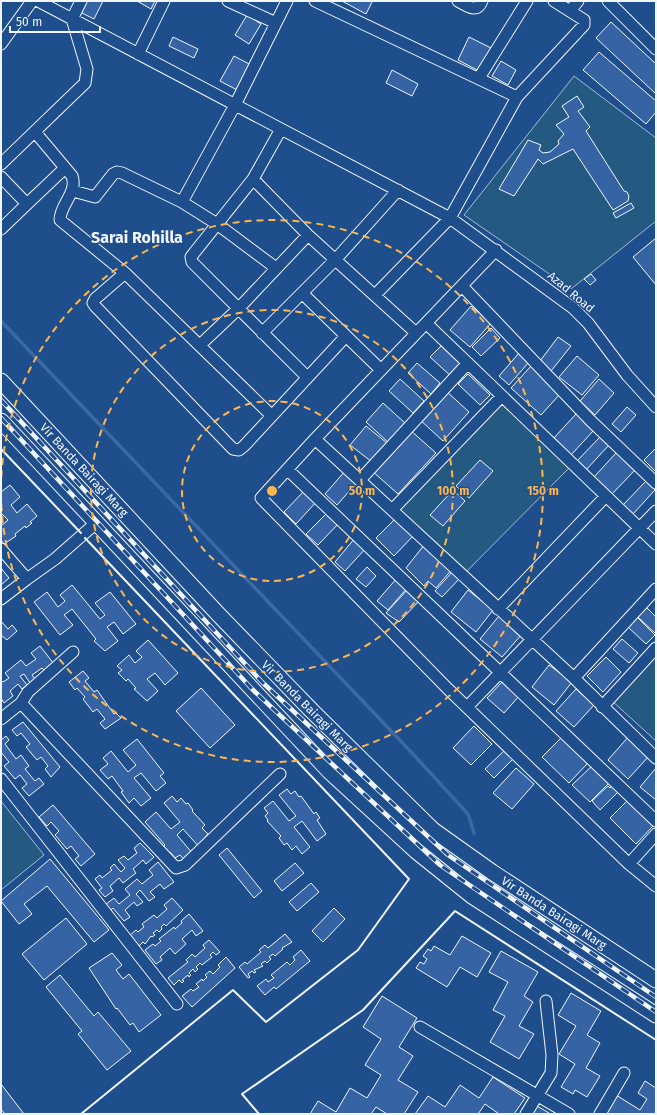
<svg xmlns="http://www.w3.org/2000/svg" width="657" height="1115" font-family="'Fira Sans',sans-serif">
	<rect width="100%" height="100%" fill="#1f4e8c"/>
	<path fill="#245a82" stroke="#a8bbd7" d="M574,76L656,138V221L571,289L464,215Z
		M502,401L571,466L464,574L396,511Z
		M656,650V741L611,700Z
		M1,801L44,855L1,890Z"/>
	<g fill="none" stroke-linecap="round" stroke-linejoin="round">
		<path stroke="#3b69a3" stroke-width="3.5" d="M1,321L413,754L468,814L474,833"/>
	</g>
	<path fill="#3563a3" stroke="#f2f6ff" d="M83,1H103L94,19L78,11Z
		M137,1H155L151,9Z
		M342,1H370L372,2L366,14Z
		M247,15L261,24L249,44L235,35Z
		M611,22L656,64V94L596,38Z
		M173,37L198,49L194,58L169,46Z
		M469,37L491,48L479,71L458,60Z
		M599,52L656,101V112L646,124L583,70Z
		M234,56L253,66L239,91L220,81Z
		M501,61L516,70L508,85L492,76Z
		M392,70L418,84L412,96L386,83Z
		M577,96L584,107L578,111L590,127L586,131L624,191L627,192L629,196L628,201L613,210L573,149L543,164L538,159L514,196L499,189L528,140L541,145L539,150L543,153L550,152L559,144L558,141L564,134L556,125L569,117L562,106Z
		M631,203L634,208L616,218L613,213Z
		M656,238V285L633,257Z
		M591,274L596,280L590,285L584,279Z
		M471,306L491,323L470,347L450,330Z
		M491,328L500,338L481,356L472,347Z
		M558,337L571,346L551,371L540,361Z
		M441,346L464,366L453,378L430,357Z
		M519,353L529,362L509,385L499,376Z
		M577,356L599,375L582,395L559,377Z
		M417,363L440,383L431,394L408,373Z
		M531,366L561,393L541,415L511,388Z
		M468,374L490,395L480,405L458,384Z
		M400,379L424,401L413,413L389,391Z
		M599,379L614,393L595,415L580,401Z
		M445,390L469,412L443,441L418,418Z
		M383,403L406,424L389,443L366,422Z
		M627,407L636,415L621,432L612,424Z
		M576,414L594,430L571,455L553,439Z
		M366,426L387,443L372,462L350,445Z
		M409,429L436,453L398,494L371,470Z
		M600,437L609,445L585,471L576,462Z
		M656,448V472L644,460Z
		M617,452L636,469L612,494L594,477Z
		M480,460L493,471L469,498L456,486Z
		M346,470L358,481L337,505L325,494Z
		M646,481L655,490L633,514L623,505Z
		M10,485L20,497L11,505L17,513L27,504L37,516L30,522L32,523L26,528L25,526L15,534L16,536L4,544L1,540V526L8,520L1,513V492Z
		M305,490L317,501L296,524L284,512Z
		M453,490L465,501L443,526L430,515Z
		M329,511L340,522L318,545L306,534Z
		M397,517L415,534L394,556L376,538Z
		M355,538L366,548L345,571L335,562Z
		M425,544L453,568L436,588L428,581L424,586L406,568Z
		M367,567L376,576L366,587L356,579Z
		M1,568L9,578L1,585Z
		M453,571L460,578L442,597L435,591Z
		M397,578L408,587L388,610L377,601Z
		M72,585L100,619L105,615L95,603L110,592L136,624L123,634L114,622L107,627L118,641L105,651L94,641L96,639L72,609L64,615L73,625L60,635L34,602L47,592L58,607L65,601L60,595Z
		M409,588L421,599L399,622L386,613Z
		M468,590L493,610L476,632L451,612Z
		M647,608L656,617V634L638,617Z
		M499,616L522,634L502,657L480,639Z
		M637,617L655,635L646,644L628,627Z
		M1,621L8,629L12,625L17,631L7,640L1,635Z
		M622,639L638,653L629,663L613,649Z
		M148,640L178,673L165,685L155,673L147,679L158,691L147,701L134,689L136,688L128,679L126,681L118,673L122,670L117,666L129,655L135,663L142,657L136,651Z
		M40,646L54,664L45,671L42,668L32,675L35,679L30,683L24,674L20,676L27,685L22,689L18,684L10,691L13,696L4,703L1,698V680L3,682L9,678L5,673L21,660L26,666L36,659L31,653Z
		M606,657L621,672L603,692L587,676Z
		M549,665L572,682L554,705L532,687Z
		M83,671L89,678L85,681L94,692L97,690L114,714L116,713L121,718L105,729L100,723L105,719L97,709L93,712L83,699L85,697L77,688L75,690L69,682Z
		M504,680L520,695L504,713L487,698Z
		M201,688L235,725L210,748L176,711Z
		M576,689L594,705L574,727L556,711Z
		M23,722L60,767L51,777L45,769L48,766L41,757L37,760L26,747L30,744L21,733L17,736L12,730Z
		M474,726L492,744L471,765L453,748Z
		M6,736L9,740L5,744L16,759L21,755L29,766L25,769L35,781L39,778L44,784L29,796L22,788L27,784L20,775L15,779L4,766L9,762L1,752V740Z
		M563,736L589,762L569,783L542,757Z
		M629,736L650,755L628,779L608,760Z
		M137,739L164,773L160,776L166,783L156,791L141,773L134,778L151,798L141,806L134,798L129,803L121,792L123,791L112,776L108,779L100,770L108,764L103,758L111,751L128,772L136,765L123,750Z
		M507,748L516,756L494,778L485,769Z
		M594,764L611,781L590,802L572,785Z
		M516,768L534,784L512,809L493,793Z
		M656,768V800L640,787Z
		M613,785L619,791L600,810L592,801L608,786L610,788Z
		M287,789L291,794L295,791L299,797L301,796L314,814L316,812L320,818L317,820L326,834L317,841L302,821L294,827L310,847L302,854L296,846L292,850L287,843L284,845L279,838L281,836L267,821L268,820L265,816L268,813L264,808L273,801L289,821L296,816L279,795Z
		M172,796L177,802L181,798L186,804L188,803L193,810L192,811L205,825L202,828L208,834L205,837L208,841L200,848L183,829L177,835L193,854L185,861L180,855L175,858L170,852L169,853L163,847L165,845L145,822L156,812L171,829L180,822L164,803Z
		M628,800L654,825L636,844L610,818Z
		M53,805L95,854L81,866L75,859L79,856L71,846L67,849L55,835L59,831L51,822L47,826L39,817Z
		M140,843L154,857L146,864L143,860L133,869L136,873L123,883L119,878L110,886L113,891L105,897L99,890L102,888L95,879L100,875L102,878L112,870L110,868L114,864L121,872L125,868L118,860L124,856L128,860L137,853L134,848Z
		M227,848L262,891L254,898L219,855Z
		M50,859L109,930L94,942L47,886L24,904L32,914L19,924L1,901Z
		M158,862L174,882L164,889L160,884L150,892L155,897L149,901L140,890L136,894L143,902L137,906L134,902L125,910L130,917L124,921L113,908L110,911L105,905L114,898L119,904L130,895L125,889L137,879L142,884L153,875L149,870Z
		M295,863L304,873L282,891L274,881Z
		M311,883L319,892L297,911L289,902Z
		M172,898L183,910L166,926L164,924L161,927L162,929L159,932L157,930L153,933L155,935L152,937L151,936L145,944L143,942L138,947L129,936L136,930L138,932L144,927L142,924L154,915L157,918L167,909L164,905Z
		M334,908L345,919L323,942L312,931Z
		M189,914L203,931L196,936L192,930L182,939L186,944L175,954L170,948L160,957L162,960L156,964L145,950L153,944L155,946L161,941L159,939L174,927L175,929L182,923L181,921Z
		M66,918L87,944L44,980L22,954Z
		M285,934L292,942L282,948L283,949L275,956L273,954L269,957L271,959L267,963L265,961L261,964L263,966L254,970L256,972L254,973L252,971L248,974L250,977L248,978L239,967L245,962L247,964L261,952L259,950L265,945L268,948Z
		M462,936L491,953L477,977L460,967L447,987L416,968L420,962L424,964L427,959L423,956L428,949L431,951L434,946L450,955Z
		M209,940L220,952L216,955L213,952L210,955L212,957L202,965L200,963L196,967L198,969L195,972L193,969L189,973L191,975L189,977L188,975L182,980L184,981L182,983L179,980L174,985L168,978L188,962L186,960L192,954L195,957L205,948L203,945Z
		M301,950L310,961L276,989L274,987L265,995L257,986L266,979L268,982L274,978L271,975L287,962L290,965L295,960L293,957Z
		M501,951L538,972L524,996L533,1002L519,1026L534,1034L519,1059L490,1042L505,1016L493,1010L508,982L489,972Z
		M112,953L122,965L116,970L123,979L129,974L161,1015L139,1032L133,1023L130,1025L117,1008L116,1009L89,968Z
		M226,957L235,968L192,1007L182,996L191,989L193,991L199,987L196,984L202,979L203,981L207,977L205,975L210,971L213,974L220,967L218,965Z
		M60,975L94,1016L98,1012L131,1051L107,1070L78,1034L82,1031L46,987Z
		M571,993L601,1011L587,1035L600,1043L586,1068L600,1076L587,1097L575,1090L573,1094L561,1087L575,1064L559,1054L576,1026L558,1015Z
		M382,996L417,1018L399,1047L413,1056L398,1080L418,1092L404,1114H387L376,1107L371,1114H310L318,1101L336,1112L350,1088L367,1098L381,1075L365,1065L381,1039L363,1027Z
		M493,1077L525,1098L514,1114H499L485,1104L478,1114H415L428,1096L445,1107L460,1085L479,1098Z
		M645,1081L656,1088V1114H605L616,1095L640,1110L647,1099L638,1093Z
		M1,1084L24,1114H5L1,1109Z
		M537,1106L549,1113L548,1114H533Z"/>
	<g fill="none" stroke-linecap="round" stroke-linejoin="round">
		<g stroke="#f2f6ff" stroke-width="13">
			<path id="minor" d="M38,1L450,218L573,308L588,323L627,375L656,407
				M228,1L276,23
				M315,1L517,97
				M458,1C467,6 477,14 482,1
				M608,1L656,49
				M570,11L578,1
				M1,44L32,1
				M138,54L164,1
				M479,78L527,1
				M35,132L72,176C78,193 60,204 60,220L125,273L272,416
				M1,164L85,83L87,69L72,19L81,1
				M1,177L27,204L1,229
				M253,179L281,129
				M73,191L95,197L113,174L117,172L122,173L182,202L217,224L276,268
				M182,202L235,105L287,1
				M27,204L65,168
				M496,250L315,439L261,498L448,689L629,864L656,886
				M125,273L95,299L93,303L95,306L233,449L239,450L244,446L346,336
				M462,286L590,420L656,483
				M302,293L381,370
				M375,295L450,218L517,97L584,25V20L554,1
				M426,323L656,544
				M262,333L336,259L398,190
				M200,345L238,309L308,235
				M307,377L192,262L191,257L194,253L253,179L308,235L416,333
				M315,439L574,678L656,758
				M288,470L656,821
				M360,480L468,363
				M392,510L502,396
				M1,549L27,579L55,559L96,523
				M1,599L27,579
				M498,609L606,496
				M574,678L656,589
				M21,703L176,868L185,865L280,774
				M467,707L656,511
				M602,707L656,648
				M1,719L21,703L28,692L73,652
				M1,779L177,1004
				M629,864L656,834
				M420,1027L569,1114
				M526,1114L551,1073L552,1055L546,1001
				M600,1114L624,1073"/>
		</g>
		<g stroke="#f2f6ff" stroke-width="17">
			<path id="secondary" d="M1,381L219,615L312,711L433,830L492,872L656,980
				M1,421L330,772L416,851L472,896L656,1015"/>
		</g>
		<use href="#minor" stroke="#1f4e8c" stroke-width="11"/>
		<use href="#secondary" stroke="#1f4e8c" stroke-width="15"/>
		<g stroke="#f2f6ff" stroke-width="4.5">
			<path id="rail" d="M1,400L262,682L448,855L656,997
				M1,418L253,690L440,865L656,1012"/>
		</g>
		<use href="#rail" stroke="#1f4e8c" stroke-width="3" stroke-dasharray="9" stroke-linecap="butt"/>
		<path stroke="#f2f6ff" stroke-width="2" d="M1,449L81,533
			M81,1114L233,990L266,1022L358,950L409,879L85,538
			M259,1114L242,1094L363,1010L455,911L656,1040"/>
	</g>
	<g fill="none" stroke="#ffb74d" stroke-width="2" stroke-dasharray="7 5">
		<circle cx="272" cy="491" r="90"/>
		<circle cx="272" cy="491" r="181"/>
		<path d="M1 489A271 271 0 1 1 1 493"/>
	</g>
	<g text-anchor="middle" stroke-width="3" stroke-linejoin="round" paint-order="stroke">
		<g font-size="12" fill="#f2f6ff" stroke="#1f4e8c">
			<text transform="translate(571 292) rotate(40)" y="4">Azad Road</text>
			<text transform="translate(84 470) rotate(47)" y="4">Vir Banda Bairagi Marg</text>
			<text transform="translate(307 706) rotate(45)" y="4">Vir Banda Bairagi Marg</text>
			<text transform="translate(554 913) rotate(33)" y="4">Vir Banda Bairagi Marg</text>
		</g>
		<g font-size="16" font-weight="bold" fill="#f2f6ff" stroke="#1f4e8c">
			<text x="137" y="243">Sarai Rohilla</text>
		</g>
	</g>
	<circle cx="272" cy="491" r="6" fill="#ffb74d" stroke="#1f4e8c" stroke-width="2"/>
	<g font-size="12" text-anchor="middle" font-weight="bold" fill="#ffb74d" stroke="#1f4e8c" stroke-width="3" stroke-linejoin="round" paint-order="stroke">
		<text x="362" y="495">50 m</text>
		<text x="453" y="495">100 m</text>
		<text x="543" y="495">150 m</text>
	</g>
	<rect width="657" height="1115" fill="none" stroke="#f2f6ff" stroke-width="4"/>
	<path d="M10 26v6h90v-6" fill="none" stroke="#f2f6ff" stroke-width="2"/>
	<text x="16" y="26" font-size="12" fill="#f2f6ff" stroke="#1f4e8c" stroke-width="3" paint-order="stroke">50 m</text>
</svg>
